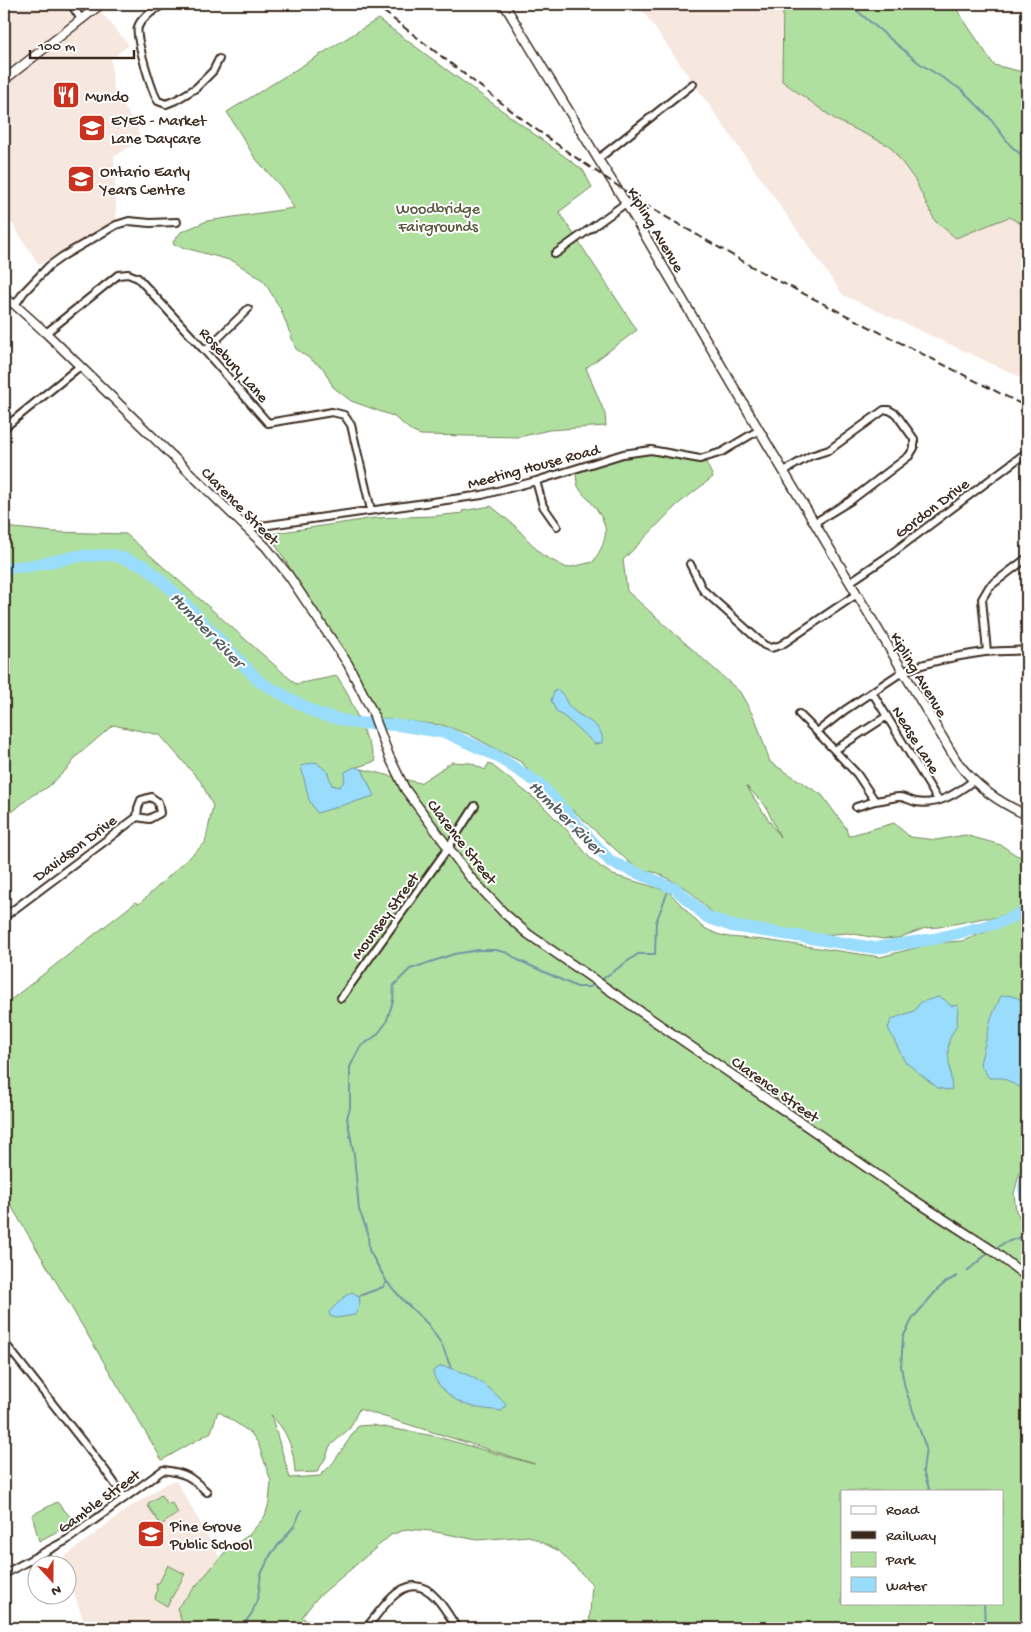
<svg xmlns="http://www.w3.org/2000/svg" width="1031" height="1632" font-family="'Gochi Hand',sans-serif">
	<rect width="100%" height="100%" fill="#fff"/>
	<filter id="ink" filterUnits="userSpaceOnUse"><feTurbulence type="fractalNoise" baseFrequency=".02" numOctaves="2"/><feDisplacementMap in="SourceGraphic" scale="10" xChannelSelector="R" yChannelSelector="G"/><feConvolveMatrix kernelMatrix="1 2 1 2 8 2 1 2 1" color-interpolation-filters="sRGB"/></filter>
	<g filter="url(#ink)">
		<path fill="#f6e7df" d="M25,4H94L129,45L111,59L113,87L137,128L141,139L114,157L117,232L103,227L39,265L4,211V182L10,177L4,157V18Z
			M638,4H783L782,81L836,120L890,145L915,180L935,221L956,238L1010,217L1027,227V380L843,295Z
			M174,1481L177,1482L220,1558L177,1608L184,1628H86L68,1575V1564H64L62,1559L126,1510L166,1484Z"/>
		<path fill="#b0e0a0" stroke="#76855f" fill-rule="evenodd" d="M783,4H953L994,65L1027,73V227L1009,217L956,238L935,221L915,180L890,146L836,120L782,81Z
			M378,19L583,170L592,187L559,212L637,330L586,368L605,414L606,426L549,430L519,437L421,435L413,432L393,416L351,401L333,387L323,368L296,349L281,310L264,281L233,261L174,245L173,242L181,232L207,221L294,208L281,187L255,158L227,112Z
			M645,449L704,458L713,477L677,505L623,560L627,591L740,692L756,721L770,762L822,795L846,828L848,836L894,823L910,837L936,840L965,835L1001,845L1016,855L1027,859V906L995,918H984L939,927L926,928L898,938L883,939L848,933L820,935L796,932L721,921L687,889L658,873L642,870L630,863L576,813L559,801L521,762L468,734L442,725L380,718L351,664L331,635L269,534L375,518L435,516L463,513L462,511L491,506L514,525L542,555L567,568L593,562C610,537 610,524 590,501C586,497 580,491 578,486C576,480 576,472 575,466ZM746,786L765,805L780,837Z
			M4,527L54,532L126,534L296,684L337,676L347,692L376,761L351,769L344,782L339,787L332,785L308,782L373,796L362,769L420,783L452,762L471,763L485,770L489,763L539,802L567,830L589,857L601,867L613,875L668,891L702,927L717,934L729,937L764,940L880,957L935,943L962,941L1027,916V1161L1020,1171L1014,1194L1016,1211L1024,1225L1025,1236L1027,1238V1628H589L592,1584L559,1551L529,1536L477,1540L431,1531L407,1529L391,1535L317,1598L302,1617L316,1628H303L296,1623L292,1628H184L177,1608L225,1552L250,1534L265,1516L269,1503L271,1481L258,1443L251,1433L218,1411L211,1432L162,1460L4,1194V1005L136,902L139,904L205,843L213,806L201,782L160,735L113,725L77,756L68,768L48,787L31,796L4,819ZM359,1409L535,1464L530,1463L434,1436L372,1425L358,1426L333,1463L320,1476L290,1478L271,1415C288,1432 294,1450 295,1473L317,1472L325,1459L330,1446L350,1428ZM842,1491H1002V1603H842Z
			M161,1495L167,1504L172,1503L178,1513L161,1525L148,1506L149,1503Z
			M57,1502L75,1522L39,1541L32,1515Z
			M168,1565L185,1574L167,1606L155,1599L157,1590L156,1583H159Z"/>
		<path fill="#99dcfb" stroke="#7395a3" d="M555,690C565,691 564,701 570,707C580,719 606,724 602,743L595,744L567,719L556,711L551,700Z
			M316,762L327,771L332,785L339,787L344,782L345,772L354,767L362,769L374,796L317,813L309,800L301,766Z
			M1008,995L1018,998L1027,1006L1026,1086L1019,1087L1003,1078H989L980,1064L991,1018L1001,996Z
			M938,997L944,999L951,1006L958,1005L957,1024L949,1040L948,1052L952,1089L947,1090L938,1088L905,1062L888,1028L892,1019L914,1011L921,1002Z
			M352,1292L359,1296L360,1304L355,1315L336,1318L330,1316L329,1312L345,1296Z
			M441,1366C467,1371 489,1385 506,1405L502,1411C477,1408 460,1408 442,1388C437,1382 434,1379 433,1371Z"/>
		<g fill="none" stroke-linecap="round" stroke-linejoin="round">
			<path stroke="#7395a3" stroke-width="2" d="M849,4L919,63L962,90L989,117L1010,145L1027,160
				M601,980L638,954H655L656,922L670,886
				M998,1247L1004,1243L1027,1235
				M967,1271L987,1254
				M359,1296L383,1287L387,1282
				M451,1368L442,1345L428,1324L404,1301L387,1282L369,1250L368,1233L359,1210L354,1155L347,1118L350,1108V1067L360,1047L377,1035L386,1023L393,1001L394,985L410,969L454,954L479,950H496L508,953L518,960L577,987H590L595,984
				M930,1491L923,1471L926,1448L905,1388L901,1367L903,1337L913,1318L937,1290L946,1282L957,1276
				M984,1603L985,1628
				M241,1628L252,1613L258,1597L261,1574L271,1554L295,1525L301,1510"/>
			<path stroke="#99dcfb" stroke-width="12" d="M4,568L29,566L79,556L113,555L145,566L174,592L260,682L318,714L355,723L398,725L447,733L495,755L541,785L611,862L676,889L707,917L732,926L875,948L934,939L998,923L1027,911
				M1027,1174L1024,1188L1027,1210"/>
			<g stroke="#3b2a1e" stroke-width="10">
				<path id="minor" d="M71,4L81,19
					M163,4C155,10 141,17 138,27C135,37 152,92 158,101L166,104L176,100L196,88L213,71L219,59
					M1026,4H1027
					M598,159L693,84
					M555,254L626,203
					M15,305L24,292L49,266L63,256L116,225L129,221L150,223L177,222
					M46,333L118,275L128,274L138,278L205,351L268,423L332,412L344,415L351,425L371,510
					M205,351L248,309
					M4,428L79,367
					M784,471L810,456L829,450L884,410H889L896,414L914,439V448L909,456L850,501L814,523
					M536,481L543,506L557,526
					M247,528L482,495L536,481L623,454L651,450L700,459L722,452L759,430
					M690,564L703,590L764,645L771,648L781,645L857,594
					M850,582L887,557L1027,452
					M987,652L982,599L989,587L1027,558
					M872,692L938,800
					M799,714L817,732
					M835,750L887,716
					M973,781C957,793 938,806 916,802C910,801 904,796 898,797C890,798 883,800 875,801L857,774L817,732L845,710L902,672C928,661 957,656 985,652C999,651 1013,651 1027,650
					M856,807L875,801
					M4,917L137,817L138,808L141,800L151,797L158,802L160,813L149,819L137,817
					M341,998L448,848L475,806
					M4,1342L105,1470L125,1498
					M4,1574L67,1540L163,1470C186,1473 190,1476 207,1492
					M366,1628C385,1606 408,1565 437,1599C445,1608 451,1619 457,1628"/>
			</g>
			<g stroke="#3b2a1e" stroke-width="11">
				<path id="tertiary" d="M504,4L598,159L626,203L759,430L956,760C975,786 998,802 1027,815
					M4,80L101,4
					M4,298L15,305L46,333L266,547L289,576L348,664L372,711L389,756L405,789L470,877L504,913L528,934L908,1196L992,1250L1027,1277"/>
			</g>
			<use href="#minor" stroke="#fff" stroke-width="6"/>
			<use href="#tertiary" stroke="#fff" stroke-width="8"/>
			<path stroke="#3b2a1e" stroke-width="2" stroke-dasharray="8 4" stroke-linecap="butt" d="M374,4L530,125L572,155L649,207L763,273L1027,407"/>
		</g>
	</g>
	<defs>
		<g id="restaurant-square" transform="scale(1.4375)"><rect x="-9" y="-9" width="18" height="18" rx="4" fill="#c8321e" stroke="#fff"/><path d="M-5-6h1v4h1v-4h1v4h1v-4h1v5L-1.5 .5V6h-2V.5L-5-1ZM5-6V6H3V1.5H1.5Q1.5-4 5-6Z" fill="#fff"/></g>
		<g id="school-square" transform="scale(1.4375)"><rect x="-9" y="-9" width="18" height="18" rx="4" fill="#c8321e" stroke="#fff"/><path d="M0-5L7-2L0 1L-7-2ZM-4 1L0 2.5L4 1V4Q0 6-4 4Z" fill="#fff"/></g>
	</defs>
	<g fill-rule="evenodd">
		<use href="#restaurant-square" x="66" y="95"/>
		<use href="#school-square" x="92" y="128"/>
		<use href="#school-square" x="81" y="179"/>
		<use href="#school-square" x="151" y="1534"/>
	</g>
	<g text-anchor="middle" stroke-width="4" stroke-linejoin="round" paint-order="stroke">
		<g font-size="16" fill="#3b2a1e" stroke="#fff" text-anchor="start">
			<text x="85" y="101">Mundo</text>
			<text x="111" y="125">EYES - Market<tspan x="111" dy="18">Lane Daycare</tspan></text>
			<text x="100" y="176">Ontario Early<tspan x="100" dy="18">Years Centre</tspan></text>
			<text x="170" y="1531">Pine Grove<tspan x="170" dy="18">Public School</tspan></text>
		</g>
		<g font-size="16" fill="#58583e" stroke="#fff">
			<text x="438" y="213">Woodbridge<tspan x="438" dy="18">Fairgrounds</tspan></text>
		</g>
		<g font-size="16" fill="#3b2a1e" stroke="#fff">
			<text transform="translate(657 229) rotate(59)" y="6">Kipling Avenue</text>
			<text transform="translate(235 364) rotate(48)" y="6">Rosebury Lane</text>
			<text transform="translate(533 465) rotate(-15)" y="6">Meeting House Road</text>
			<text transform="translate(241 505) rotate(45)" y="6">Clarence Street</text>
			<text transform="translate(931 507) rotate(-37)" y="6">Gordon Drive</text>
			<text transform="translate(920 674) rotate(59)" y="6">Kipling Avenue</text>
			<text transform="translate(917 739) rotate(58)" y="6">Nease Lane</text>
			<text transform="translate(463 841) rotate(52)" y="6">Clarence Street</text>
			<text transform="translate(74 847) rotate(-37)" y="6">Davidson Drive</text>
			<text transform="translate(384 915) rotate(-54)" y="6">Mounsey Street</text>
			<text transform="translate(776 1088) rotate(35)" y="6">Clarence Street</text>
			<text transform="translate(98 1500) rotate(-36)" y="6">Gamble Street</text>
		</g>
		<g font-size="18" font-style="italic" fill="#575f60" stroke="#fff">
			<text transform="translate(208 629) rotate(46)" y="6">Humber River</text>
			<text transform="translate(567 817) rotate(45)" y="6">Humber River</text>
		</g>
	</g>
	<rect width="1031" height="1632" fill="none" stroke="#fff" stroke-width="20"/>
	<rect x="10" y="10" width="1011" height="1612" fill="none" stroke="#3b2a1e" stroke-width="2" filter="url(#ink)"/>
	<rect x="841" y="1490" width="162" height="115" fill="#ffffff" stroke="#b1aaa5"/>
	<rect x="851" y="1506" width="25" height="8" fill="#ffffff" stroke="#b1aaa5"/>
	<text x="886" y="1514" font-size="15" fill="#3b2a1e">Road</text>
	<rect x="851" y="1531" width="25" height="8" fill="#3b2a1e" stroke="#b1aaa5"/>
	<text x="886" y="1540" font-size="15" fill="#3b2a1e">Railway</text>
	<rect x="851" y="1552" width="25" height="15" fill="#b0e0a0" stroke="#b1aaa5"/>
	<text x="886" y="1564" font-size="15" fill="#3b2a1e">Park</text>
	<rect x="851" y="1577" width="25" height="15" fill="#99dcfb" stroke="#b1aaa5"/>
	<text x="886" y="1590" font-size="15" fill="#3b2a1e">Water</text>
	<g transform="translate(52 1580) rotate(159)"><circle r="24" fill="#ffffff" stroke="#b1aaa5"/>
	<path d="M0-4L9 19L0 12L-9 19Z" fill="#c8321e"/>
	<text y="-8" font-size="14" font-weight="bold" text-anchor="middle" fill="#3b2a1e">N</text>
	</g>
	<path d="M30 50v8h104v-8" fill="none" stroke="#3b2a1e" stroke-width="2.5"/>
	<text x="38" y="50" font-size="15" fill="#3b2a1e" stroke="#ffffff" stroke-width="4" paint-order="stroke">100 m</text>
</svg>
